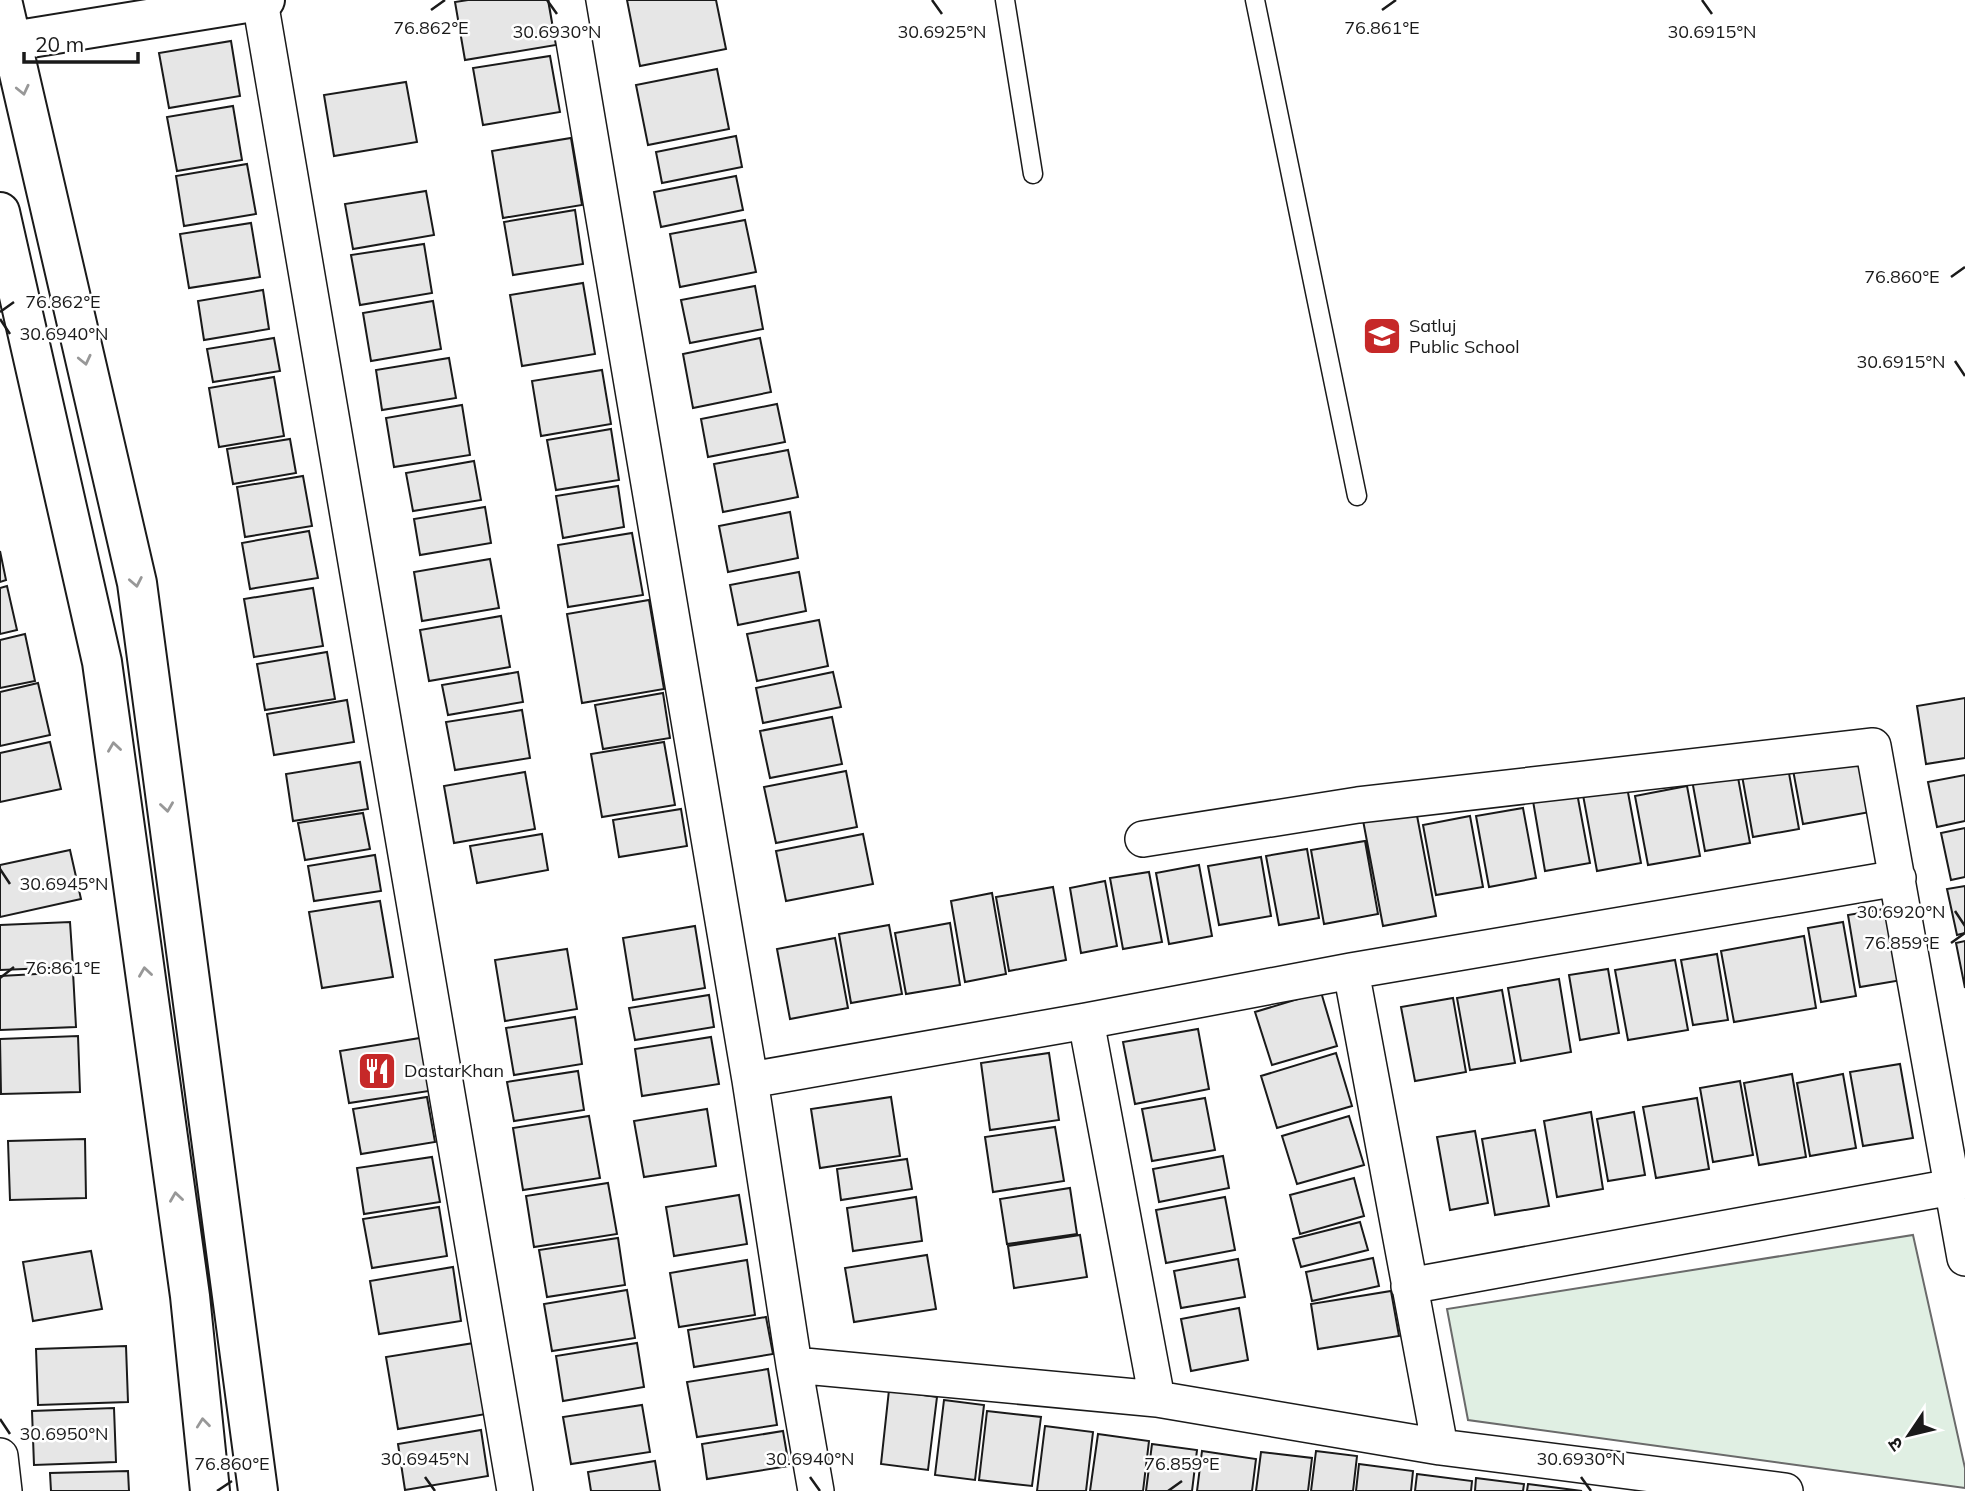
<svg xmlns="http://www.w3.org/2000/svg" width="1965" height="1491" font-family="Mulish,'Noto Sans Devanagari',sans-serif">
	<rect width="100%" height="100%" fill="#fff"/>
	<path fill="#e0efe3" stroke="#6a6a6a" stroke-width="2" d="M1913,1235L1965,1468V1488L1468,1420L1447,1309Z"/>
	<path fill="#e6e6e6" stroke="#1a1a1a" stroke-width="2" d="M468,0H548L556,45L465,60L455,2Z
		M627,0H716L726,49L640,66Z
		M231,41L240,96L169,108L159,53Z
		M550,56L560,112L483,125L473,68Z
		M717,69L729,129L648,145L636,85Z
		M406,82L417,142L334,156L324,95Z
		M233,106L242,160L177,171L167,117Z
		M736,136L742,167L662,183L656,152Z
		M571,138L582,205L503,218L492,151Z
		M247,164L256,214L184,226L176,176Z
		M736,176L743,210L661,227L654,192Z
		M426,191L434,235L353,249L345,204Z
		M575,210L583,264L513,275L504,222Z
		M745,220L756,272L680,287L670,234Z
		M251,223L260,277L189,288L180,234Z
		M424,244L432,293L360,305L351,255Z
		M583,283L595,354L522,366L510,295Z
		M755,286L763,329L690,343L681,300Z
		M263,290L269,329L204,340L198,301Z
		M433,301L441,349L371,361L363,313Z
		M274,338L280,371L213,382L207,349Z
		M760,338L771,392L693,408L683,354Z
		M449,358L456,398L382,410L376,370Z
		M602,370L611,424L541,436L532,381Z
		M274,377L284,436L219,447L209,388Z
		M777,404L785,442L708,457L701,419Z
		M462,405L470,455L394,467L386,418Z
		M611,429L619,480L556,490L547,440Z
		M290,439L296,473L233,484L227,449Z
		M788,450L798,497L723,512L714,464Z
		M474,461L481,500L413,511L406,473Z
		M303,476L312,526L245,537L237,487Z
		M618,486L624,527L563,538L556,496Z
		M485,507L491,543L420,555L414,519Z
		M790,512L798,558L728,572L719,526Z
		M309,531L318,578L250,589L242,543Z
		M632,533L643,595L568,607L558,545Z
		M0,551L6,580L0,582Z
		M490,559L499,608L422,621L414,572Z
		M799,572L806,611L738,625L730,585Z
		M7,586L17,630L0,634V588Z
		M313,588L323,646L254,657L244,599Z
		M649,600L664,689L582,703L567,614Z
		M501,616L510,667L429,681L420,630Z
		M819,620L828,666L757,681L747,634Z
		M25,634L35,681L0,688V640Z
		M327,652L335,699L265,710L257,664Z
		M518,672L523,702L448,715L442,685Z
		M833,672L841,707L763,723L756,688Z
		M38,683L50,735L0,746V692Z
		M663,693L670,738L603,749L595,705Z
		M1965,698V758L1926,764L1917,706Z
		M347,700L354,742L274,755L267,714Z
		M522,710L530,758L455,770L446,722Z
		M832,717L842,764L770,778L760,731Z
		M50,742L61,789L0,802V753Z
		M664,742L675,805L602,817L591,754Z
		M1858,747L1870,812L1803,824L1791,759Z
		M360,762L368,809L293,821L286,774Z
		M1787,762L1799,829L1753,837L1741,770Z
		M846,771L857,827L776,843L764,787Z
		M525,772L535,829L454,843L444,786Z
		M1737,772L1750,843L1705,851L1692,780Z
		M1965,775V821L1937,827L1928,782Z
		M1687,786L1700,856L1648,865L1635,796Z
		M1627,787L1641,863L1597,871L1583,795Z
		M1577,793L1590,863L1545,871L1533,801Z
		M1415,805L1436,916L1383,926L1362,815Z
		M1523,808L1536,878L1489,887L1476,816Z
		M681,809L687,846L619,857L613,820Z
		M363,813L370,849L305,860L298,823Z
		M1470,816L1483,887L1436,895L1423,825Z
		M1965,828V877L1951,880L1941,833Z
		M542,834L548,870L477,883L470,846Z
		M863,834L873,884L786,901L776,851Z
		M1365,841L1378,914L1324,924L1311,850Z
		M1307,849L1319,918L1279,925L1266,856Z
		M70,850L81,899L0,917V865Z
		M375,855L381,891L314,901L308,866Z
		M1261,857L1271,916L1219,925L1208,866Z
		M1199,865L1212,936L1169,944L1156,873Z
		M1149,872L1162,942L1123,949L1110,878Z
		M1105,881L1117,946L1081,953L1070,888Z
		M1965,886V933L1957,935L1947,889Z
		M1053,887L1066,960L1009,971L996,897Z
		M992,893L1006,974L965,982L951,901Z
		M380,901L393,977L322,988L309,912Z
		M1890,908L1902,980L1860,987L1848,915Z
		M70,922L73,967L0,970V925Z
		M1843,922L1856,996L1821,1002L1808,928Z
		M950,923L960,985L906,994L895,933Z
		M889,925L902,994L851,1003L839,934Z
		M695,926L705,988L633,1000L623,938Z
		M1804,936L1816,1008L1734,1022L1721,951Z
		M835,938L848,1008L790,1019L777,949Z
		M1965,941V988L1956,943Z
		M567,949L577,1009L505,1021L495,960Z
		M1717,954L1728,1020L1693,1025L1681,960Z
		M1675,960L1688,1030L1628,1040L1615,970Z
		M1608,969L1619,1033L1580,1040L1569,975Z
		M73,972L76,1027L0,1030V976Z
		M1559,979L1571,1052L1521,1061L1508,988Z
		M1502,990L1515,1063L1470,1070L1457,998Z
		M1321,992L1337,1046L1272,1065L1255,1012Z
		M709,995L714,1027L635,1040L629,1008Z
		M1453,998L1466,1072L1415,1081L1401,1007Z
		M575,1017L582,1064L514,1075L506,1028Z
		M1198,1029L1209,1089L1135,1104L1123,1042Z
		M78,1036L80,1092L1,1094L0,1039Z
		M711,1037L719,1084L642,1096L635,1049Z
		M420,1038L429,1091L349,1103L340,1051Z
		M1049,1053L1059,1120L990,1130L981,1063Z
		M1336,1053L1352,1106L1277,1128L1261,1076Z
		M1900,1064L1913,1138L1863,1146L1850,1072Z
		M578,1071L584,1110L514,1121L507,1082Z
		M1792,1074L1806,1157L1759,1165L1744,1083Z
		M1843,1074L1856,1148L1810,1156L1797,1083Z
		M1740,1081L1753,1155L1713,1162L1700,1088Z
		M427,1097L435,1142L361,1154L353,1109Z
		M891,1097L900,1156L820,1168L811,1109Z
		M1205,1098L1215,1150L1152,1161L1142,1109Z
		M1697,1098L1709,1169L1656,1178L1643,1107Z
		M707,1109L716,1166L644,1177L634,1121Z
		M1591,1112L1603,1189L1557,1197L1544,1121Z
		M1634,1112L1645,1175L1608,1181L1597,1119Z
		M589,1116L600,1178L523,1190L513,1128Z
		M1349,1116L1364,1165L1297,1184L1282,1136Z
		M1055,1127L1064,1181L993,1192L985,1137Z
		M1535,1130L1549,1206L1495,1215L1482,1139Z
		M1475,1131L1488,1203L1450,1210L1437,1137Z
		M85,1139L86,1198L10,1200L8,1141Z
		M1223,1156L1229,1188L1159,1202L1153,1169Z
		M432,1157L440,1202L364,1214L357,1168Z
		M907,1159L912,1189L841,1200L837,1169Z
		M1354,1178L1364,1216L1300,1234L1290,1195Z
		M608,1183L617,1234L534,1247L526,1196Z
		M1070,1188L1077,1234L1007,1244L1000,1199Z
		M739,1195L747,1244L674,1256L666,1207Z
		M916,1197L922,1241L853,1251L847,1208Z
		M1225,1197L1235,1250L1166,1263L1156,1210Z
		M439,1207L447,1256L372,1268L363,1219Z
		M1360,1222L1368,1250L1301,1267L1293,1239Z
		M1080,1235L1087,1277L1014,1288L1008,1246Z
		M618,1238L625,1285L547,1297L539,1250Z
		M91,1251L102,1309L33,1321L23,1262Z
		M927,1255L936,1309L854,1322L845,1268Z
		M1373,1258L1379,1286L1312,1301L1306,1272Z
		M1238,1259L1245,1297L1181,1308L1174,1271Z
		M747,1260L755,1315L679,1327L670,1273Z
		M453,1267L461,1321L379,1334L370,1281Z
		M627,1290L635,1338L552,1351L544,1304Z
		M1391,1291L1399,1336L1318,1349L1311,1304Z
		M1239,1308L1248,1360L1191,1371L1181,1319Z
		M766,1317L773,1354L694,1367L688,1330Z
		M474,1343L486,1414L398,1429L386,1357Z
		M637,1343L644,1387L563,1401L556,1356Z
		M126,1346L128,1402L38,1405L36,1349Z
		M768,1369L777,1425L697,1437L687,1382Z
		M889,1390L937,1397L928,1470L881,1464Z
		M944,1400L984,1405L975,1480L935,1475Z
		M642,1405L650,1452L571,1464L563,1417Z
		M114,1408L116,1462L34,1465L32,1411Z
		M987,1411L1041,1417L1032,1486L979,1480Z
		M1045,1426L1093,1432L1086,1491H1037Z
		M481,1430L488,1476L405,1490L398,1444Z
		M783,1431L789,1466L707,1479L702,1444Z
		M1098,1434L1149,1441L1143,1491H1090Z
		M1152,1444L1197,1450L1192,1491H1146Z
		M1202,1451L1256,1459L1252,1491H1197Z
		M1316,1451L1357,1456L1353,1491H1311Z
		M1261,1452L1312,1458L1308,1491H1256Z
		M655,1461L660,1491H591L588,1472Z
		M1359,1464L1413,1471L1411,1491H1356Z
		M128,1471L129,1491H51L50,1473Z
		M1417,1474L1472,1481L1471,1491H1415Z
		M1476,1478L1524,1484L1523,1491H1475Z
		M1528,1484L1582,1491H1527Z"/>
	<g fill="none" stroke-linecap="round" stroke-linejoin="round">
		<g stroke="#1a1a1a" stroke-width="21">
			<path id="service" d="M1005,0L1033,174
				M1255,0L1357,496"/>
		</g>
		<g stroke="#1a1a1a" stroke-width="38">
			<path id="minor" d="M567,0L750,1080L794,1365L816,1491
				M260,1L515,1491
				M1143,839L1358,805L1873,746L1965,1258
				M1351,971L1440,1447
				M1086,1021L1157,1399
				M750,1080L1086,1021L1351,971L1898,878
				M1409,1286L1952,1187
				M794,1365L1157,1399L1440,1447L1785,1491
				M0,1456L4,1491"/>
		</g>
		<g stroke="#1a1a1a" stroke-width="42">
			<path id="tertiary" d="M2,0L137,583L258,1491
				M0,43L265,0
				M0,212L102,662L190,1296L210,1491"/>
		</g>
		<use href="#service" stroke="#fff" stroke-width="18"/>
		<use href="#minor" stroke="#fff" stroke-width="35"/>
		<use href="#tertiary" stroke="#fff" stroke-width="38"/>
	</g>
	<defs><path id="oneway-chevron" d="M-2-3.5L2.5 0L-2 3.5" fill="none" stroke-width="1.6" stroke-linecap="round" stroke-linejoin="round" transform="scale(1.75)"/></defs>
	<g stroke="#989898">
		<use href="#oneway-chevron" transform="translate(23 90) rotate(77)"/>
		<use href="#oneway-chevron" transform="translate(85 360) rotate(77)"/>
		<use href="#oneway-chevron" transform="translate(136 582) rotate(79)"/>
		<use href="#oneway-chevron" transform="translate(114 747) rotate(-98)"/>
		<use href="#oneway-chevron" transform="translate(167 807) rotate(82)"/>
		<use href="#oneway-chevron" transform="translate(145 972) rotate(-98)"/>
		<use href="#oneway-chevron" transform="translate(176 1197) rotate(-98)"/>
		<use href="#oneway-chevron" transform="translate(203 1423) rotate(-96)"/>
	</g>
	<path fill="none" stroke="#1a1a1a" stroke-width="2.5" d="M547,0L557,14M932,0L942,14M1702,0L1712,14M431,10L445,0M1382,10L1396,0M1951,277L1965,267M0,312L14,302M0,319L10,334M1955,361L1965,376M0,869L10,884M1955,911L1965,926M1951,943L1965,933M0,978L14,967M0,1419L10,1434M425,1477L435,1491M810,1477L820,1491M1581,1477L1591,1491M217,1491L232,1481M1168,1491L1182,1481"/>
	<defs>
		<g id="school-square" transform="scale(2.0125)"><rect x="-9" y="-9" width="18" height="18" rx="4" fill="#c62828" stroke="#fff"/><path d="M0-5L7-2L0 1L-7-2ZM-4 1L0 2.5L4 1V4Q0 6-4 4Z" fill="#fff"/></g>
		<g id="restaurant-square" transform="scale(2.0125)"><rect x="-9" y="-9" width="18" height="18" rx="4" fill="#c62828" stroke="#fff"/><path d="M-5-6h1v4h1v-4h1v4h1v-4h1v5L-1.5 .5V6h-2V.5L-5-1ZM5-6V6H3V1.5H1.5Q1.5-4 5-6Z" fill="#fff"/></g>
	</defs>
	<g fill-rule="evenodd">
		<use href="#school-square" x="1382" y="336"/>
		<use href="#restaurant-square" x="377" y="1071"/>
	</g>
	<g text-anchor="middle" stroke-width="5" stroke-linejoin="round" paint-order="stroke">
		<g font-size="18" fill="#1a1a1a" stroke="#fff" text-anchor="start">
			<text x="1409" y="332">Satluj<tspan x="1409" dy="21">Public School</tspan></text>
			<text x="404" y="1077">DastarKhan</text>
		</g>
	</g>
	<g font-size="18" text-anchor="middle" fill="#1a1a1a" stroke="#fff" stroke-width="5" stroke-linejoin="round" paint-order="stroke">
		<text x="431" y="34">76.862°E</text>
		<text x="1382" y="34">76.861°E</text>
		<text x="557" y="38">30.6930°N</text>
		<text x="942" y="38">30.6925°N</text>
		<text x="1712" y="38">30.6915°N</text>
		<text x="1902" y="283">76.860°E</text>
		<text x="63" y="308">76.862°E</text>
		<text x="64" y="340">30.6940°N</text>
		<text x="1901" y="368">30.6915°N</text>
		<text x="64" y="890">30.6945°N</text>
		<text x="1901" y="918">30.6920°N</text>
		<text x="1902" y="949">76.859°E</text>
		<text x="63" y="974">76.861°E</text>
		<text x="64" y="1440">30.6950°N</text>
		<text x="425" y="1465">30.6945°N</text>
		<text x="810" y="1465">30.6940°N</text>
		<text x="1581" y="1465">30.6930°N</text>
		<text x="232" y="1470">76.860°E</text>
		<text x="1182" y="1470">76.859°E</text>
	</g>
	<g transform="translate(1909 1435) rotate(235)" stroke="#ffffff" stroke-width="5" paint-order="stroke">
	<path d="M0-5L12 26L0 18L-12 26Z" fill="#1a1a1a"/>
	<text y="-10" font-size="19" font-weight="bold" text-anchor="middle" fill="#1a1a1a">उ</text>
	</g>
	<path d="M24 52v10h114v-10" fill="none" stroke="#1a1a1a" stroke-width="3.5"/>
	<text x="35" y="52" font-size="21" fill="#1a1a1a" stroke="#ffffff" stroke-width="5" paint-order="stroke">20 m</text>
</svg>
